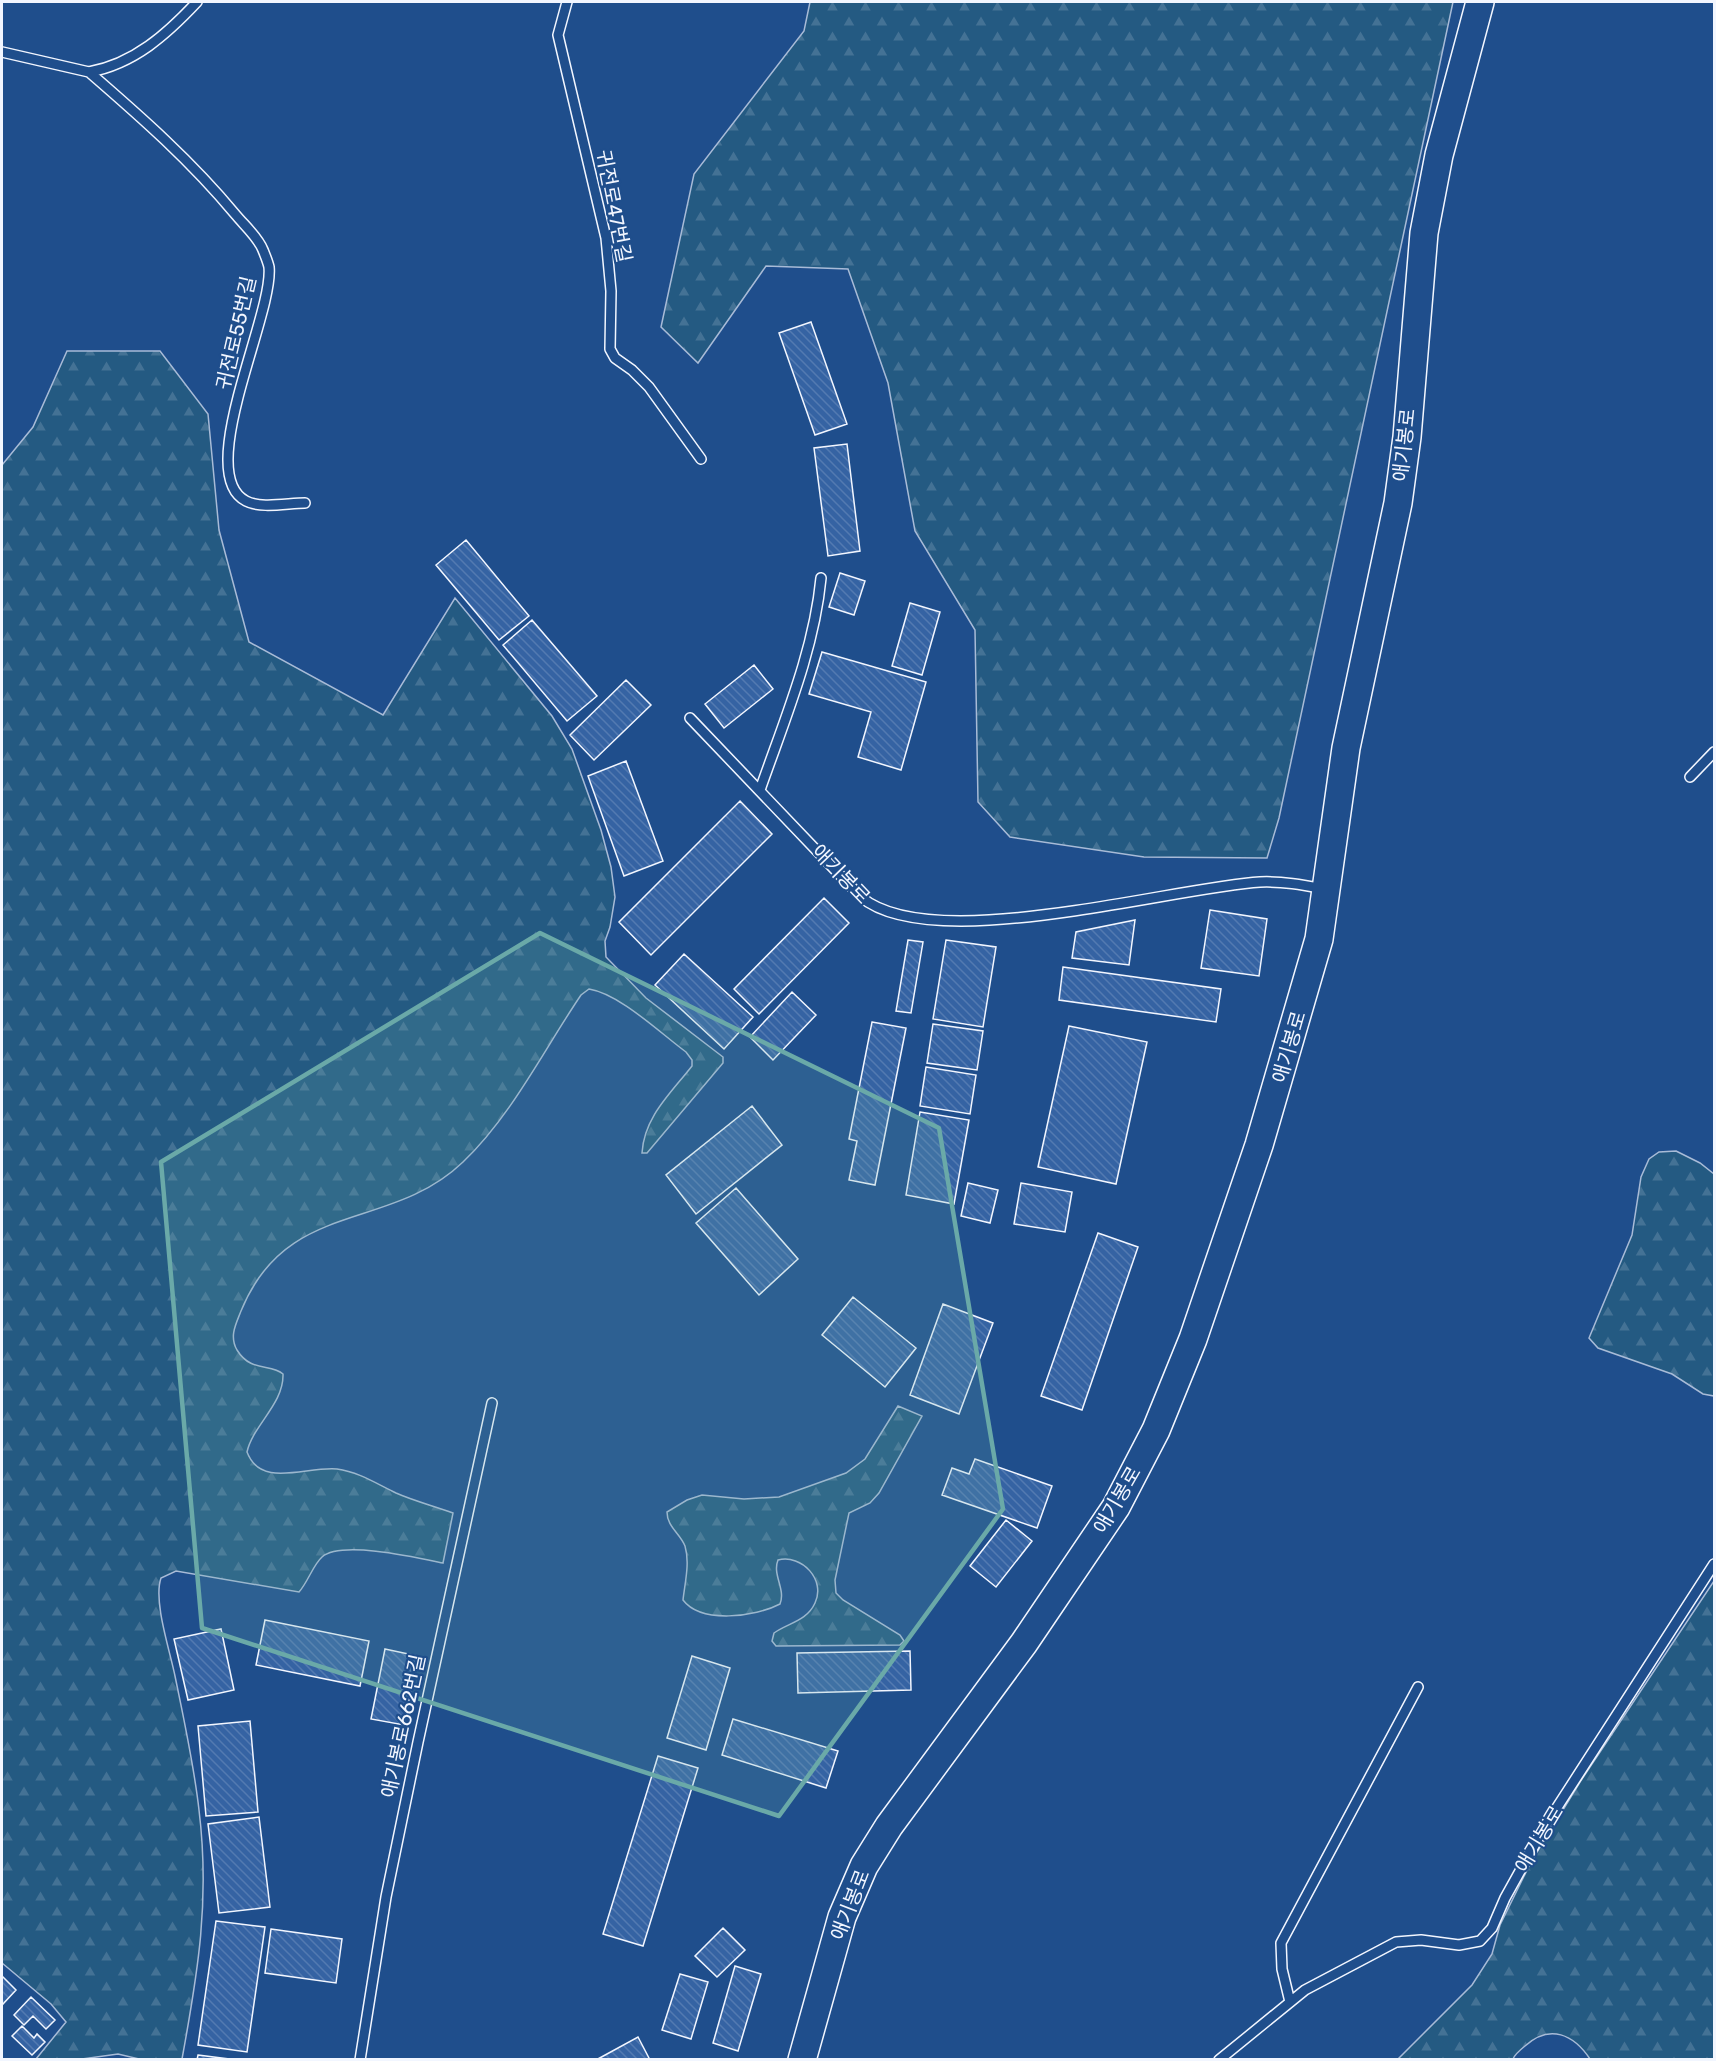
<svg xmlns="http://www.w3.org/2000/svg" width="1716" height="2061" font-family="Rubik,'Noto Sans KR',sans-serif">
	<defs>
		<pattern id="forest-firs" width="22" height="20" patternUnits="userSpaceOnUse" patternTransform="scale(1.5)"><rect width="22" height="20" fill="#245a82"/><path d="M5 1l3.5 6h-7zM16 11l3.5 6h-7z" fill="#447295"/></pattern>
		<pattern id="building-back-hatch" width="6" height="6" patternUnits="userSpaceOnUse" patternTransform="scale(1.5)"><rect width="6" height="6" fill="#3563a3"/><path d="M-1 5l2 2M0 0l6 6M5-1l2 2" fill="none" stroke="#537ab1"/></pattern>
	</defs>
	<rect width="100%" height="100%" fill="#1f4e8c"/>
	<path fill="url(#forest-firs)" stroke="#a8bbd7" stroke-width="1.5" d="M810,2H1453L1279,818L1267,858L1144,857L1010,837L978,802L975,630L915,531L888,383L848,269L766,266L698,363L661,327L694,174L804,31Z
		M67,351H160L208,414L219,530L249,642L383,715L455,598L552,716L572,749L601,830L611,867L615,897L610,927L605,941L606,957L646,998L723,1057V1063L647,1153H642C644,1117 671,1093 692,1066V1060L686,1052C660,1033 620,994 589,989L581,995C543,1051 512,1115 463,1162C389,1233 287,1198 241,1311C236,1324 229,1336 237,1350C251,1373 271,1363 283,1374C284,1404 253,1425 247,1452C261,1489 306,1466 337,1469C359,1472 377,1484 396,1493C414,1501 434,1506 453,1513L443,1563C419,1558 341,1540 322,1557C313,1565 308,1582 299,1592L176,1571L161,1578C153,1601 170,1651 175,1676C184,1720 194,1765 199,1810C210,1900 198,1972 182,2059H139L118,2054L82,2059H36L66,2022L51,2004L2,1963V465L33,427Z
		M1676,1151L1700,1163L1714,1174V1396L1703,1394L1672,1374L1598,1348L1589,1338L1632,1235L1641,1177L1649,1159L1659,1152Z
		M898,1406L922,1416L879,1493L870,1503L849,1513L835,1580L836,1593L843,1600L900,1635L904,1641L900,1645L776,1646L772,1641L774,1633C788,1623 807,1621 815,1603C826,1580 802,1554 778,1560C772,1575 786,1589 780,1604C755,1617 701,1624 683,1600C685,1582 690,1563 685,1546C680,1533 667,1527 667,1512L687,1500L702,1495L744,1499L779,1497L846,1473L865,1459Z
		M1714,1581V2059H1590C1574,2035 1550,2023 1525,2046C1520,2050 1515,2054 1513,2059H1398L1472,1985L1492,1954L1500,1925L1531,1862L1580,1782Z"/>
	<path fill="url(#building-back-hatch)" stroke="#f2f6ff" stroke-width="1.5" d="M811,322L847,424L815,435L779,333Z
		M847,444L860,551L828,556L814,448Z
		M466,540L529,616L499,640L436,565Z
		M840,573L865,581L854,615L829,607Z
		M910,603L940,612L922,675L892,666Z
		M532,620L597,696L567,721L503,645Z
		M822,652L926,682L901,770L858,757L871,712L809,694Z
		M754,665L773,689L724,728L705,704Z
		M626,680L651,705L594,760L570,735Z
		M626,761L663,861L624,876L588,776Z
		M740,801L772,834L651,955L619,922Z
		M824,898L849,923L759,1014L734,989Z
		M1210,910L1267,919L1259,976L1201,968Z
		M1135,920L1129,965L1072,958L1076,932Z
		M908,940L923,942L911,1013L896,1011Z
		M946,940L996,947L983,1027L933,1019Z
		M684,954L753,1017L724,1049L655,985Z
		M1063,967L1221,989L1216,1022L1059,1000Z
		M792,992L816,1015L773,1060L750,1037Z
		M872,1022L906,1028L875,1185L849,1180L857,1141L849,1139Z
		M933,1024L983,1031L977,1070L927,1063Z
		M1069,1026L1147,1042L1116,1184L1038,1167Z
		M926,1067L976,1075L970,1114L920,1106Z
		M752,1106L782,1145L696,1214L666,1175Z
		M920,1112L969,1120L954,1204L906,1195Z
		M968,1183L998,1190L990,1223L961,1216Z
		M1021,1183L1072,1192L1065,1232L1014,1224Z
		M736,1188L798,1259L759,1295L696,1223Z
		M1098,1233L1138,1247L1082,1410L1041,1396Z
		M853,1297L916,1348L885,1387L822,1335Z
		M943,1304L993,1323L959,1414L910,1395Z
		M975,1459L1052,1486L1037,1528L942,1495L952,1468L969,1474Z
		M1006,1520L1032,1541L996,1587L970,1566Z
		M265,1620L369,1641L360,1686L256,1665Z
		M221,1629L234,1690L188,1700L174,1639Z
		M385,1649L418,1656L404,1725L371,1719Z
		M910,1651L911,1690L798,1693L797,1653Z
		M692,1656L730,1668L706,1750L667,1738Z
		M733,1719L838,1751L826,1788L722,1755Z
		M250,1721L258,1812L206,1816L198,1726Z
		M658,1756L698,1768L643,1946L603,1934Z
		M259,1817L270,1907L219,1913L208,1824Z
		M216,1921L265,1927L247,2052L198,2045Z
		M723,1928L745,1950L717,1977L695,1956Z
		M271,1929L342,1939L336,1983L265,1973Z
		M735,1966L761,1974L738,2051L713,2043Z
		M680,1974L708,1982L691,2039L662,2030Z
		M2,1976L16,1990L2,2005Z
		M31,1997L55,2020L46,2029L33,2016L24,2025L14,2015Z
		M22,2026L34,2038L37,2034L45,2042L32,2055L12,2036Z
		M638,2037L650,2060H596Z
		M198,2055L229,2059V2060H197Z"/>
	<g fill="none" stroke-linecap="round" stroke-linejoin="round">
		<g stroke="#f2f6ff" stroke-width="12">
			<path id="service" d="M567,2L558,35L606,238L611,291L610,349L615,358L632,370L649,387L701,459
				M2,52L89,72C134,64 167,34 197,2
				M89,72C141,117 191,161 235,214C244,225 258,237 263,250C265,255 268,262 269,267C274,314 193,474 246,501C261,509 288,503 305,503
				M690,718L861,897C931,956 1169,888 1260,882C1282,881 1303,885 1324,889
				M1690,777L1714,752
				M760,790C784,721 814,651 821,578
				M1290,2002L1282,1969L1281,1943L1418,1687
				M360,2060L386,1897L418,1742L492,1403
				M1219,2060L1305,1990L1396,1942L1421,1940L1459,1945L1480,1941L1492,1928L1505,1898L1545,1826L1714,1564"/>
		</g>
		<g stroke="#f2f6ff" stroke-width="30">
			<path id="secondary" d="M802,2060L842,1917L864,1866L889,1826L1024,1643L1116,1507L1156,1430L1193,1339L1259,1145L1319,939L1346,748L1398,503L1407,437L1424,233L1439,155L1480,2"/>
		</g>
		<use href="#service" stroke="#1f4e8c" stroke-width="9"/>
		<use href="#secondary" stroke="#1f4e8c" stroke-width="27"/>
	</g>
	<path fill="#6aa9a8" fill-opacity="0.2" stroke="#6aa9a8" stroke-width="4.5" stroke-linejoin="round" d="M540,933L939,1128L1003,1509L779,1816L202,1628L161,1162Z"/>
	<g text-anchor="middle" stroke-width="4.5" stroke-linejoin="round" paint-order="stroke">
		<g font-size="20" fill="#f2f6ff" stroke="#1f4e8c">
			<text transform="translate(614 206) rotate(79)" y="7">귀전로47번길</text>
			<text transform="translate(236 333) rotate(-77)" y="7">귀전로55번길</text>
			<text transform="translate(1404 445) rotate(-84)" y="7">애기봉로</text>
			<text transform="translate(841 874) rotate(46)" y="7">애기봉로</text>
			<text transform="translate(1289 1047) rotate(-74)" y="7">애기봉로</text>
			<text transform="translate(1117 1500) rotate(-60)" y="7">애기봉로</text>
			<text transform="translate(403 1726) rotate(-78)" y="7">애기봉로662번길</text>
			<text transform="translate(1539 1839) rotate(-59)" y="7">애기봉로</text>
			<text transform="translate(850 1905) rotate(-69)" y="7">애기봉로</text>
		</g>
	</g>
	<rect width="1716" height="2061" fill="none" stroke="#f2f6ff" stroke-width="6"/>
</svg>
